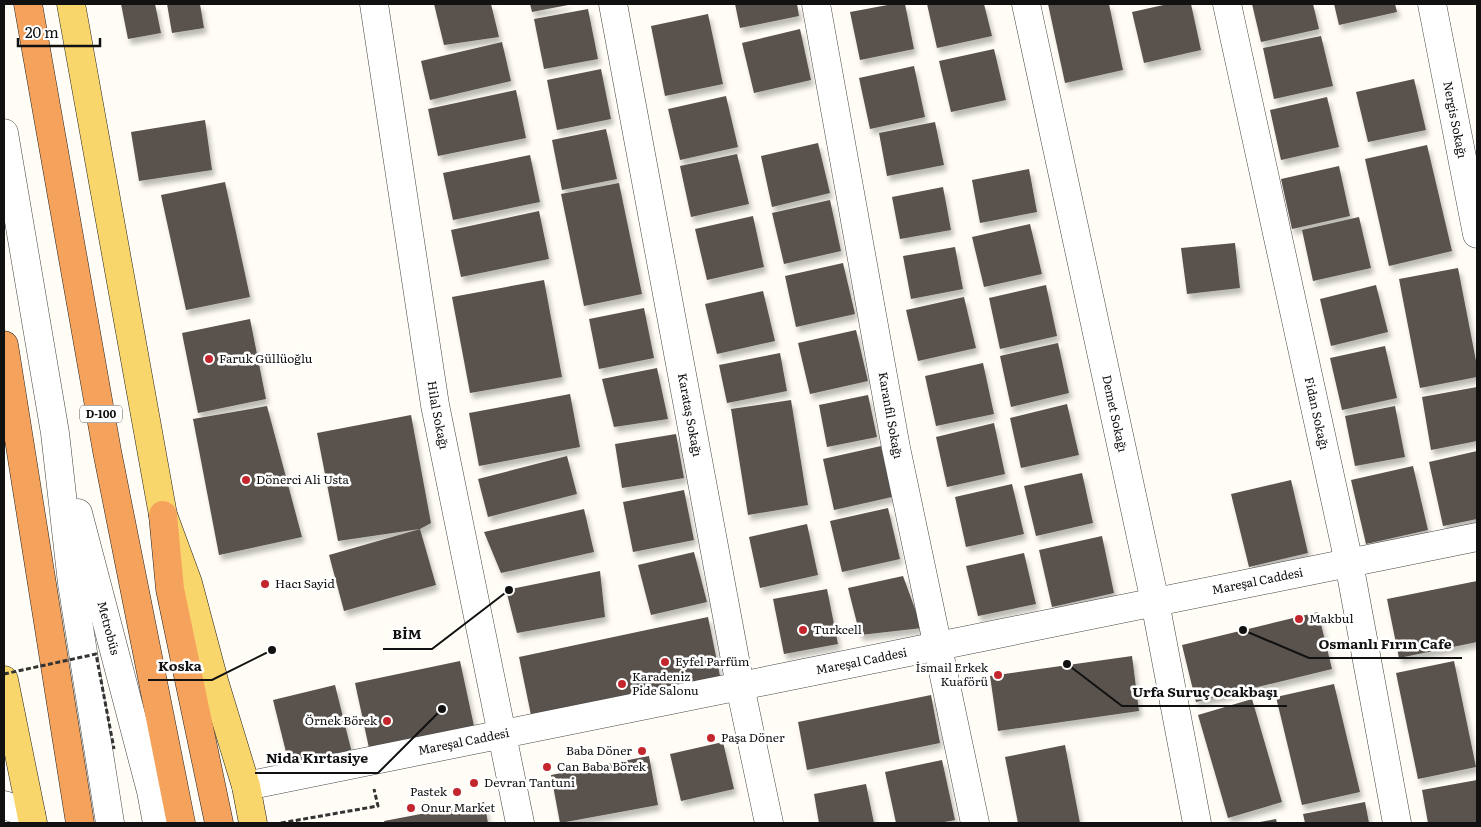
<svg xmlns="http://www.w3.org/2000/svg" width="1481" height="827" font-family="Literata,serif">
	<defs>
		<filter id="shadow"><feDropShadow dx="3" dy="5.5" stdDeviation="2.5" flood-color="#0004"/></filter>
	</defs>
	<rect width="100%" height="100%" fill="#fffdf5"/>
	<path fill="#5a524d" filter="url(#shadow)" d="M121,4H155L161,33L128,39Z
		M167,4H200L204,28L172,33Z
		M434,4H491L499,37L444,45Z
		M530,4H568V5L532,12Z
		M735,4H797L799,16L740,28Z
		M893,4H905L914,49L860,60L850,12Z
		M927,4H984L992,36L937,48Z
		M1048,4H1109L1123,70L1065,83Z
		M1168,4H1191L1201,50L1144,63L1132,12Z
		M1252,4H1313L1319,29L1261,42Z
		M1334,4H1395L1397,12L1339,25Z
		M588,9L598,59L544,69L534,19Z
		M708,14L723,84L665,96L651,26Z
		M800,29L811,80L754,93L742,43Z
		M1321,36L1333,86L1274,99L1263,48Z
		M502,42L511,81L430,100L421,61Z
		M994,49L1006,100L951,112L939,61Z
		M914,66L925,117L870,129L859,78Z
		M601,69L611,119L557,130L547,80Z
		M1414,79L1426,130L1368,142L1356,92Z
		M516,90L526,138L438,156L428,109Z
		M726,96L738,147L680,160L668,109Z
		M1327,97L1339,147L1281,160L1270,110Z
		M205,120L212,170L139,181L131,132Z
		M935,122L944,165L887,176L879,133Z
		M606,129L617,179L562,190L552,140Z
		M818,143L830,193L772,207L761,156Z
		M1427,145L1452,251L1389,266L1365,159Z
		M737,154L749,204L691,217L680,166Z
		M530,155L540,202L453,220L443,173Z
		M1339,166L1350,216L1292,229L1281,179Z
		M1029,169L1037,212L980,223L972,180Z
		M225,182L250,297L186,310L161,195Z
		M619,183L642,294L584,306L561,194Z
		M943,187L951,230L900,239L892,197Z
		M830,200L841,251L784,264L772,213Z
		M539,211L549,259L461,277L451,230Z
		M753,216L764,267L707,280L695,229Z
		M1359,217L1371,268L1313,281L1302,230Z
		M1030,224L1042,274L984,287L972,237Z
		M1235,243L1240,288L1187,294L1181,248Z
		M955,247L963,289L911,299L903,256Z
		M843,263L855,314L796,327L785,276Z
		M1458,268L1477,366V377L1420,388L1399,279Z
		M544,280L562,377L470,393L452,297Z
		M1046,285L1057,336L1000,349L989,298Z
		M1376,285L1388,332L1331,346L1320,299Z
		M763,291L775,341L717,354L705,304Z
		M964,297L976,348L918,361L906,310Z
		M644,308L654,358L599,369L589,319Z
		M250,319L266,399L198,413L182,333Z
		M856,330L868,381L810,394L798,343Z
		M1058,343L1069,393L1011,407L1000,356Z
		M1385,346L1397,398L1342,410L1330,358Z
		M780,353L787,391L727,403L719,365Z
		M983,363L994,414L936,426L925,376Z
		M657,368L668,419L614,427L602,379Z
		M1477,387V441L1431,450L1422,397Z
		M570,394L580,447L479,466L469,413Z
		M868,395L877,437L827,447L819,405Z
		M791,400L808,505L748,515L731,409Z
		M1067,404L1079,455L1021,468L1010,418Z
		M267,406L302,537L219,555L193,419Z
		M1395,406L1405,457L1355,466L1345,416Z
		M411,415L431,523L420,529L338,541L317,433Z
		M994,423L1005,474L947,487L936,437Z
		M676,434L684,478L622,488L615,444Z
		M881,446L892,497L834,510L823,459Z
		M1477,451V519L1443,526L1429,462Z
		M567,456L577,494L488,517L478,479Z
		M1413,466L1428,530L1366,544L1351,480Z
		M1082,473L1093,523L1036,536L1024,486Z
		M1291,480L1308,553L1249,567L1231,494Z
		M1012,484L1024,534L966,547L955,497Z
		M684,490L694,540L633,552L623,502Z
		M888,508L900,559L842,572L830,521Z
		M584,509L594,552L501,573L484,532Z
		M807,524L818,575L760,588L749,537Z
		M420,529L436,585L344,611L329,555Z
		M1102,536L1114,593L1052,607L1039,550Z
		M694,552L707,602L651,615L638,565Z
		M1024,553L1036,604L978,616L966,566Z
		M600,571L605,617L517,633L506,590Z
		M903,576L922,628L860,635L848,588Z
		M1477,581V642L1399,658L1387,599Z
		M827,589L838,644L784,654L773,599Z
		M1318,612L1332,669L1196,702L1182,645Z
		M708,617L720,676L531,715L519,657Z
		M1132,656L1139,711L998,731L990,676Z
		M460,661L474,726L369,748L355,683Z
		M1454,661L1476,767L1418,779L1396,673Z
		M1334,684L1360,792L1302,805L1276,697Z
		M335,685L352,753L290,768L273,700Z
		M931,695L940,743L807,770L798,722Z
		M1252,699L1282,802L1228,818L1198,715Z
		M723,742L734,789L681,801L670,754Z
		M1065,745L1080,823H1018L1005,757Z
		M649,756L658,805L560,823L551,775Z
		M942,760L955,820L939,823H896L885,772Z
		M1477,780V823H1428L1422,790Z
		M866,784L874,823H819L814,794Z
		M484,802L488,823H385L384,821Z
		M1365,802L1369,823H1305L1303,814Z
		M1276,819L1277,823H1260V822Z"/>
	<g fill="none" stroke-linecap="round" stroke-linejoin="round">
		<g stroke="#444" stroke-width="29">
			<g id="minor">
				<path id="s1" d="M374,4L435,405L520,823"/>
				<path id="s2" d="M613,4L740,686L769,823"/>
				<path id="s3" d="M816,4L896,448L975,823"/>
				<path id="s4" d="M1026,4L1155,602L1197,823"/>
				<path id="s5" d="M1227,4L1349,563L1397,823"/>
				<path id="s6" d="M1432,4L1477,234"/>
				<path d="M4,133L55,433L72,583L110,823"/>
				<path id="s7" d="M78,513L151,791L157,823"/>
				<path id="s8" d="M246,786L1477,537"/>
				<path d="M4,805L31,814"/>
			</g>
		</g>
		<g stroke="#222" stroke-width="29">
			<path id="major" d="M71,4L163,515L188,583L214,681L246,786L253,823
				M4,680L33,823"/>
		</g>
		<g stroke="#222" stroke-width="29">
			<path id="highway" d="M28,4L107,451L181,823
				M4,345L80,823
				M163,515L170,589L219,823"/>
		</g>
		<path stroke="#333" stroke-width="3" stroke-dasharray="5 2.5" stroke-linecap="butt" d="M281,823L378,806L374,789"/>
		<use href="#minor" stroke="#fff" stroke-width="28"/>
		<use href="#major" stroke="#f9d66b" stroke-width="28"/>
		<use href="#highway" stroke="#f5a25d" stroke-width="28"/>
		<path stroke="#333" stroke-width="3" stroke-dasharray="5 2.5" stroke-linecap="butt" d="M4,674L96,654L114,749"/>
	</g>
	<g fill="#c4262e" stroke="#fff" stroke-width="2">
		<circle cx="209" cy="359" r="5"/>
		<circle cx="246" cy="480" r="5"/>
		<circle cx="265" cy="584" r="5"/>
		<circle cx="1299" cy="619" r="5"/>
		<circle cx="803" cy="630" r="5"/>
		<circle cx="665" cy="662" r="5"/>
		<circle cx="998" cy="675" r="5"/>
		<circle cx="622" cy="684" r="5"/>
		<circle cx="387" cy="721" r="5"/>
		<circle cx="711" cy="738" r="5"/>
		<circle cx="642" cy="751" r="5"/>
		<circle cx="547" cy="767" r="5"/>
		<circle cx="474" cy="783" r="5"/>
		<circle cx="457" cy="792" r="5"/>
		<circle cx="411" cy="808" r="5"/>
	</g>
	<g text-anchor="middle" stroke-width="5" stroke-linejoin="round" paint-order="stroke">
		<rect fill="#fff" stroke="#585858" stroke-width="1" x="80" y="405.5" width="42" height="17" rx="4"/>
		<g font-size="11" font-weight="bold" fill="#111">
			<text x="101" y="418">D-100</text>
		</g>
		<g font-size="12" fill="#111" stroke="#fff">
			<text dy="4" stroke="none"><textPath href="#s6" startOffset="118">Nergis Sokağı</textPath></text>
			<text dy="4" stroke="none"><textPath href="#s4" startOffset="419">Demet Sokağı</textPath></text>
			<text dy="4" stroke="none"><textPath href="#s5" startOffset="419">Fidan Sokağı</textPath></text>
			<text dy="4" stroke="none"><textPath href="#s2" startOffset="418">Karataş Sokağı</textPath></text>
			<text dy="4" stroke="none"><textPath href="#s1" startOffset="416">Hilal Sokağı</textPath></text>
			<text dy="4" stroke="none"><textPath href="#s3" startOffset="418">Karanfil Sokağı</textPath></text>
			<text dy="4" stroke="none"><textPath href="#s8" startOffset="1032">Mareşal Caddesi</textPath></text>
			<text dy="4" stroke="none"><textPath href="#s7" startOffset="119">Metrobüs</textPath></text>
			<text dy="4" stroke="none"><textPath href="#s8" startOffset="628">Mareşal Caddesi</textPath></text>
			<text dy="4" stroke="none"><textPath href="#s8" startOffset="222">Mareşal Caddesi</textPath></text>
		</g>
		<g font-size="12" fill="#111" stroke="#fff" text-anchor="start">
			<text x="219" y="363">Faruk Güllüoğlu</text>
			<text x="256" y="484">Dönerci Ali Usta</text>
			<text x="275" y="588">Hacı Sayid</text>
			<text x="1309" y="623">Makbul</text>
			<text x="813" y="634">Turkcell</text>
			<text x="675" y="666">Eyfel Parfüm</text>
			<text x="988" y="672" text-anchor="end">İsmail Erkek<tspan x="988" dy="14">Kuaförü</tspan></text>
			<text x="632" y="681">Karadeniz<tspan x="632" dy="14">Pide Salonu</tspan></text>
			<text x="377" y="725" text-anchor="end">Örnek Börek</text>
			<text x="721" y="742">Paşa Döner</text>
			<text x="632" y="755" text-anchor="end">Baba Döner</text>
			<text x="557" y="771">Can Baba Börek</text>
			<text x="484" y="787">Devran Tantuni</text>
			<text x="447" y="796" text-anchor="end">Pastek</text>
			<text x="421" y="812">Onur Market</text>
		</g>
	</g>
	<path fill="none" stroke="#111" stroke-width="2" d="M509 590L432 649H383M1243 630L1309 658H1462M272 650L212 680H148M1067 664L1122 706H1287M442 709L378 773H255"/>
	<g fill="#111" stroke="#fff" stroke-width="2">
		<circle cx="509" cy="590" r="5"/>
		<circle cx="1243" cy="630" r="5"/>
		<circle cx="272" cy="650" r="5"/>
		<circle cx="1067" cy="664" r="5"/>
		<circle cx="442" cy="709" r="5"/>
	</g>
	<g font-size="14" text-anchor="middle" font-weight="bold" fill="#111" stroke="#fff" stroke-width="5" stroke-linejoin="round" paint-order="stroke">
		<text x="407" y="639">BİM</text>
		<text x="1385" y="649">Osmanlı Fırın Cafe</text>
		<text x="180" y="671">Koska</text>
		<text x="1205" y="697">Urfa Suruç Ocakbaşı</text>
		<text x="317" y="763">Nida Kırtasiye</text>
	</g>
	<rect width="1481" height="827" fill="none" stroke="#111111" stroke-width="10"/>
	<path d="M18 38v8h82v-8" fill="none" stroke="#111111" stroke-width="2.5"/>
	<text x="25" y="38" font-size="15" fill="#111111" stroke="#ffffff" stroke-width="4" paint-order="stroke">20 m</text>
</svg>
